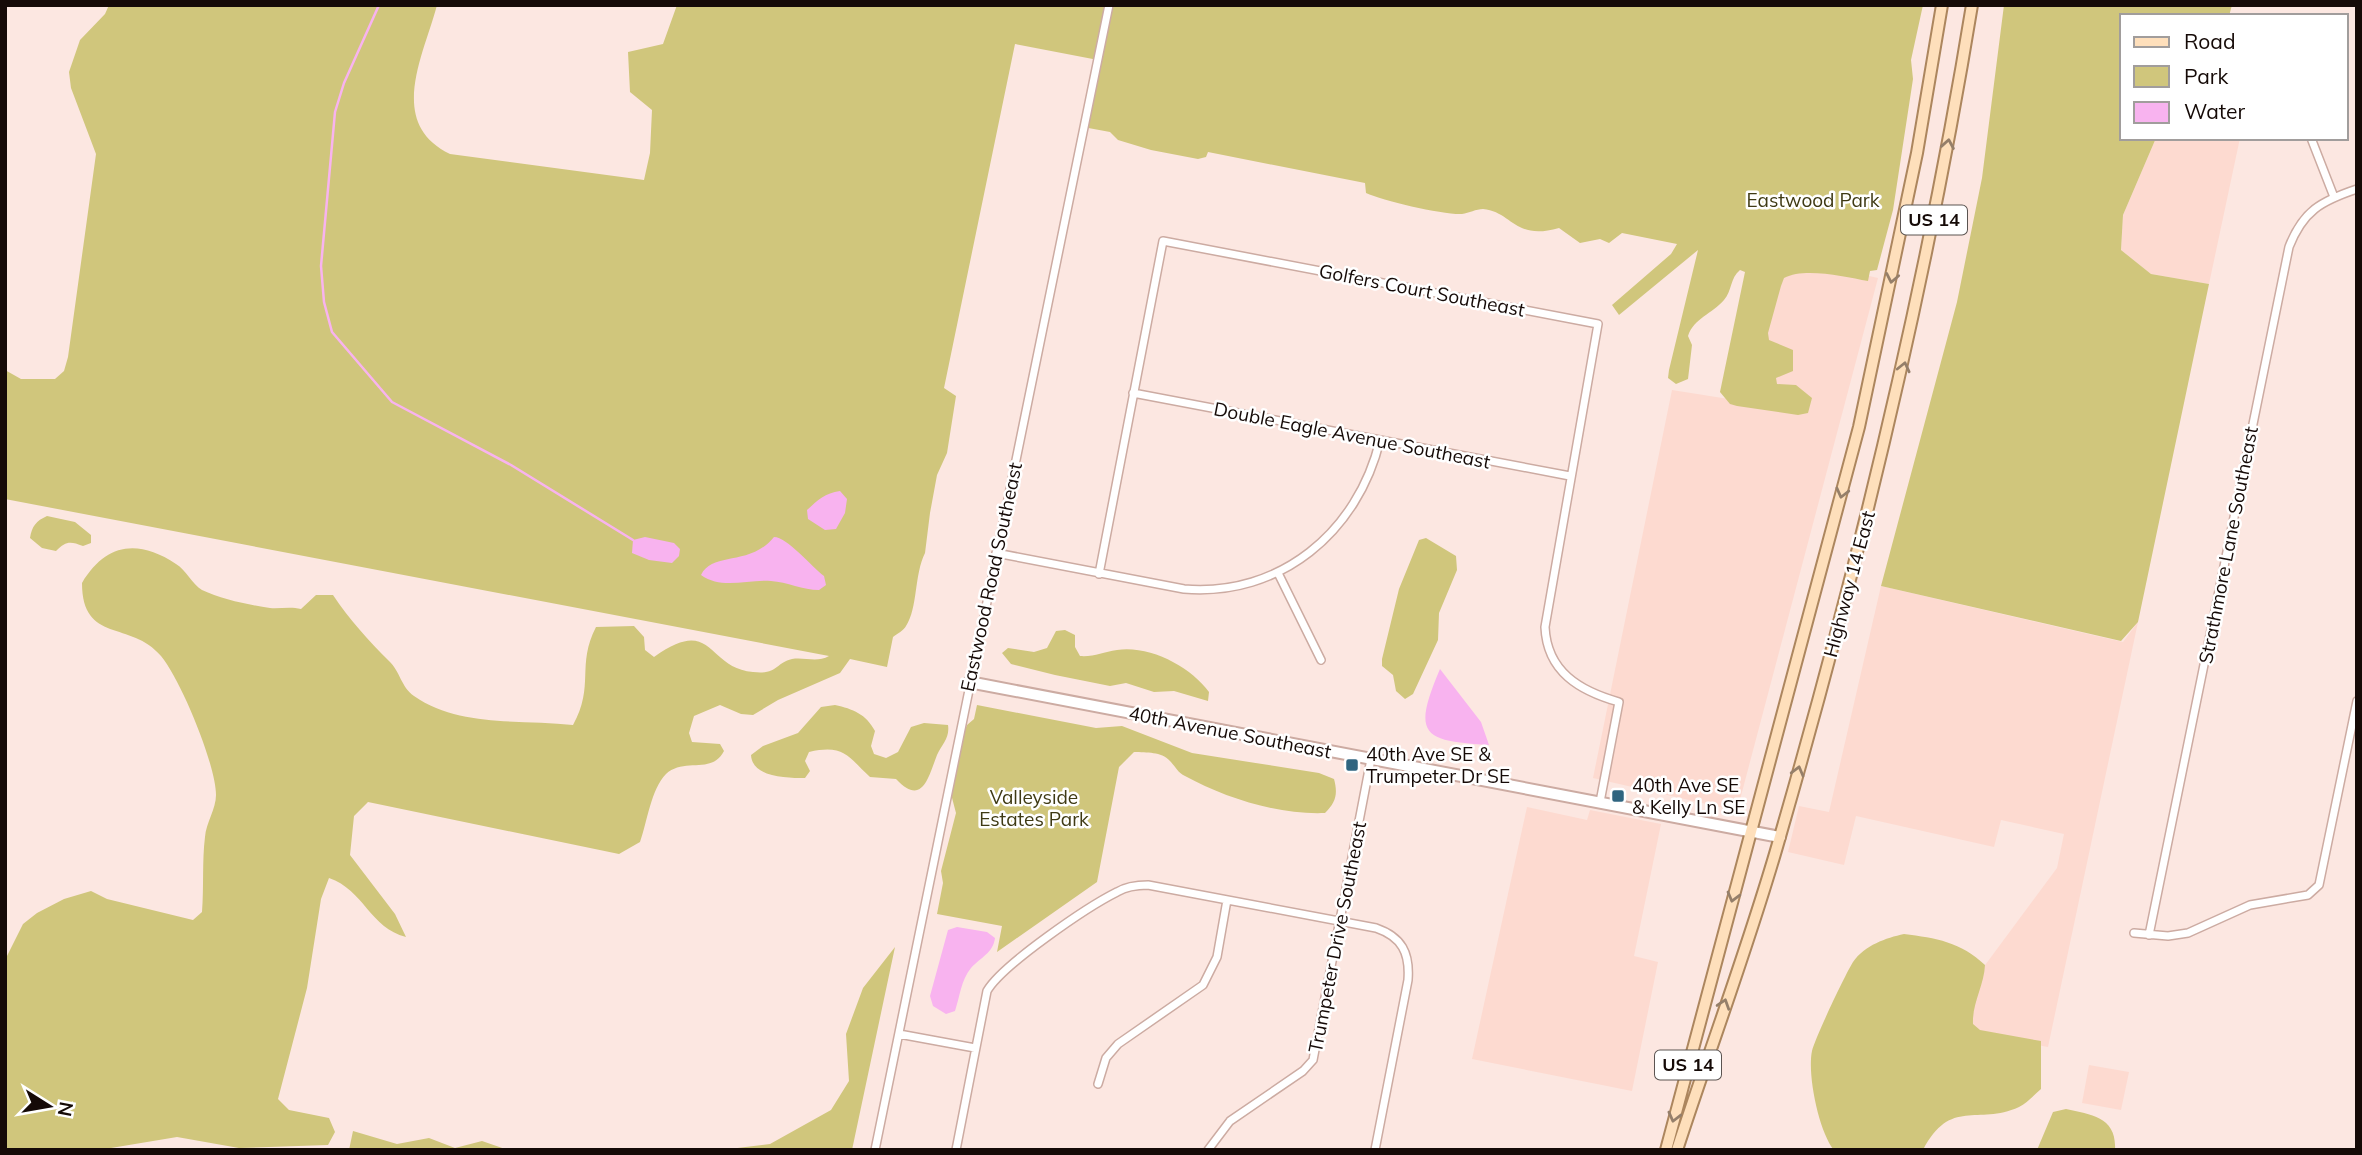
<svg xmlns="http://www.w3.org/2000/svg" width="2362" height="1155" font-family="Mulish,sans-serif">
	<rect width="100%" height="100%" fill="#fce7e1"/>
	<path fill="#fddad0" d="M2156,138H2240L2209,284L2151,274L2121,250L2123,215Z
		M1769,253L1878,278L1737,811L1593,778L1672,390L1735,400Z
		M1881,586L2123,642L2138,622L2048,1047L1940,1026L2057,868L2064,834L2001,820L1994,847L1856,816L1844,865L1788,852L1799,806L1829,812Z
		M1527,807L1587,820L1590,810L1661,824L1634,956L1658,962L1632,1091L1472,1059Z
		M2089,1065L2129,1072L2121,1110L2082,1103Z"/>
	<path fill="#d0c67c" d="M109,5H437C424,55 386,123 450,154L644,180L650,153L652,110L630,92L628,52L663,44L677,5H1923L1911,60L1913,79L1893,210L1877,270L1870,271L1868,281C1845,277 1805,267 1784,278L1781,286L1768,333L1769,340L1793,350V371L1776,378L1777,384L1796,385L1812,398L1808,413L1798,415L1737,406L1730,404L1720,392L1745,272L1740,270C1730,278 1732,291 1724,300C1712,314 1694,318 1688,336L1692,345L1688,379L1676,384L1668,378L1669,370L1698,250L1619,315L1612,305L1671,254L1677,244L1622,233L1609,243L1600,239L1580,243L1559,228C1514,241 1513,212 1483,209C1476,209 1469,213 1462,214C1444,215 1383,201 1366,193L1365,183L1208,152L1206,157L1198,159L1151,150L1118,140L1110,132L1083,127L1098,60L1015,44L944,388L956,396L947,453L937,475L930,513L925,553C914,575 918,608 906,626C904,630 897,634 893,637L887,667L850,659L840,673L778,700L753,715L741,714L720,705L694,716L689,733L692,742L720,744L724,751C712,775 684,757 666,774C651,789 647,823 640,842L619,854L368,802L354,816L350,855L395,914L406,937C370,928 364,890 329,878L321,899L307,988L278,1099L289,1110L329,1118L335,1132L328,1145L239,1148L177,1137L99,1150H5V960L23,924L37,913L64,899L91,891L107,899L193,920L202,912C204,887 202,861 205,837C206,823 216,809 216,795C216,765 181,680 161,656C131,620 82,644 82,583C106,543 138,539 176,564C186,570 192,584 202,590C221,599 249,605 270,608C280,609 290,606 301,609L316,595H333C349,619 369,641 389,661C400,671 401,687 414,696C460,728 521,719 573,725C595,685 576,666 596,627L634,626L644,637L645,650L654,657C714,614 706,668 753,672C778,675 775,663 792,659C805,657 817,663 829,656L5,499V370L21,379H55L64,371L68,357L96,154L71,88L69,72L80,40L105,14Z
		M2004,5H2232L2229,16H2122V138H2156L2123,215L2121,250L2151,274L2209,284L2138,622L2121,641L1881,586L1957,302L1982,178Z
		M47,516L75,522L91,535V543L83,546C70,541 66,541 56,551L42,548L30,538C32,526 36,521 47,516Z
		M1426,538L1456,556L1457,570L1439,613L1438,640L1413,694L1405,699L1396,691L1393,675L1382,666V659L1399,589L1419,540Z
		M1065,630L1075,635V647L1080,656C1094,657 1103,652 1117,650C1150,645 1191,667 1209,692L1208,701L1174,691L1154,692L1126,683L1110,686L1055,675L1011,664L1002,653L1008,648L1034,652L1047,648L1056,631Z
		M835,705C853,709 866,714 875,731L871,746L874,754L886,758L898,752L911,727L924,723L948,725C950,738 942,744 937,755C929,775 923,808 896,779L870,777C848,757 845,744 809,752L805,761L810,771L805,778C786,778 752,777 751,755L763,746L798,733L821,707Z
		M977,705L1096,728L1122,726L1192,753L1319,773L1334,779C1338,794 1336,802 1325,813C1279,815 1225,798 1185,776C1178,773 1175,766 1170,761C1161,751 1147,753 1134,752L1119,767L1097,882L997,952L1002,926L937,914L943,883L941,871L956,813L951,794L961,740L967,725L974,719Z
		M1904,934C1936,938 1961,942 1985,965C1984,986 1972,1003 1973,1024L1980,1030L2041,1041V1089C2034,1095 2027,1103 2019,1107C1977,1126 1951,1097 1923,1150H1834C1819,1132 1807,1074 1812,1051C1815,1038 1846,973 1853,962C1865,945 1886,938 1904,934Z
		M895,947L852,1150H721L770,1144L831,1110L849,1081L846,1034L863,988Z
		M2066,1109C2092,1115 2117,1117 2115,1150H2037L2053,1112Z
		M353,1131L397,1144L429,1138L455,1148L482,1141L508,1150H349Z"/>
	<path fill="#f8b3ef" d="M840,491L847,499L845,513L836,529L825,530L808,519L807,510C818,500 825,493 840,491Z
		M645,537L674,543L680,549L679,556L672,563L649,560L632,553L633,540Z
		M774,537C787,537 811,566 824,576L826,585L819,590C803,590 787,582 771,581C747,579 722,590 701,575C713,551 750,567 774,537Z
		M1440,669L1481,722L1489,745C1422,741 1412,735 1440,669Z
		M957,927L987,932L995,938C993,953 981,957 971,968C961,980 960,996 955,1011L946,1014L933,1006L930,996L948,930Z"/>
	<g fill="none" stroke-linecap="round" stroke-linejoin="round">
		<path stroke="#f8b3ef" stroke-width="2.5" d="M379,5L344,83L335,112L321,266L324,302L332,332L392,402L511,465L633,540"/>
		<g stroke="#ccaba2" stroke-width="10">
			<path id="street" d="M2311,138L2334,197
				M1133,393L1570,476
				M996,553L1184,589C1280,597 1358,532 1380,440
				M1278,573L1321,660
				M1099,574L1163,241L1598,324L1545,627C1547,672 1580,691 1619,702L1600,802
				M2134,933L2168,936L2188,933L2250,905L2308,895L2319,885L2357,701
				M2149,935L2289,247C2303,211 2321,201 2357,189
				M899,1034L975,1048
				M1098,1084L1106,1058L1118,1044L1203,985L1217,957L1227,900
				M875,1150L1109,5
				M956,1150L987,991C1002,965 1087,907 1117,892C1127,886 1137,885 1148,885L1376,928C1402,937 1410,953 1408,980L1375,1150
				M1208,1150L1230,1121L1303,1071L1313,1060L1371,759"/>
		</g>
		<g stroke="#ccaba2" stroke-width="14">
			<path id="secondary" d="M969,682L1780,837"/>
		</g>
		<g stroke="#ac865e" stroke-width="14">
			<path id="primary" d="M1666,1150L1859,427L1917,153L1942,5
				M1677,1150C1711,1045 1751,940 1781,833C1860,559 1926,287 1972,5"/>
		</g>
		<use href="#street" stroke="#fff" stroke-width="7"/>
		<use href="#secondary" stroke="#fff" stroke-width="10"/>
		<use href="#primary" stroke="#fedfbb" stroke-width="10"/>
	</g>
	<defs><path id="oneway-chevron" d="M-2-3.5L2.5 0L-2 3.5" fill="none" stroke-width="1.6" stroke-linecap="round" stroke-linejoin="round" transform="scale(1.75)"/></defs>
	<g stroke="#957f6a">
		<use href="#oneway-chevron" transform="translate(1948 144) rotate(-80)"/>
		<use href="#oneway-chevron" transform="translate(1892 278) rotate(101)"/>
		<use href="#oneway-chevron" transform="translate(1904 367) rotate(-77)"/>
		<use href="#oneway-chevron" transform="translate(1842 493) rotate(104)"/>
		<use href="#oneway-chevron" transform="translate(1798 771) rotate(-75)"/>
		<use href="#oneway-chevron" transform="translate(1733 897) rotate(105)"/>
		<use href="#oneway-chevron" transform="translate(1724 1004) rotate(-72)"/>
		<use href="#oneway-chevron" transform="translate(1674 1117) rotate(104)"/>
	</g>
	<g fill="#2f6580" stroke="#fff" stroke-width="2.5">
		<rect x="1345" y="758" width="14" height="14" rx="3.5"/>
		<rect x="1611" y="789" width="14" height="14" rx="3.5"/>
	</g>
	<g text-anchor="middle" stroke-width="5" stroke-linejoin="round" paint-order="stroke">
		<g fill="#fff" stroke="#5b5451" stroke-width="2">
			<rect x="1901" y="205.5" width="66" height="29" rx="5"/>
			<rect x="1655" y="1050.5" width="66" height="29" rx="5"/>
		</g>
		<g font-size="18" font-weight="bold" fill="#150a07">
			<text x="1934" y="226">US 14</text>
			<text x="1688" y="1071">US 14</text>
		</g>
		<g font-size="19" fill="#3f3a14" stroke="#fff">
			<text x="1813" y="207">Eastwood Park</text>
			<text x="1034" y="804">Valleyside<tspan x="1034" dy="22">Estates Park</tspan></text>
		</g>
		<g font-size="19" fill="#150a07" stroke="#fff">
			<text transform="translate(1422 290) rotate(11)" y="7">Golfers Court Southeast</text>
			<text transform="translate(1352 435) rotate(11)" y="7">Double Eagle Avenue Southeast</text>
			<text transform="translate(2228 545) rotate(-79)" y="7">Strathmore Lane Southeast</text>
			<text transform="translate(991 577) rotate(-78)" y="7">Eastwood Road Southeast</text>
			<text transform="translate(1849 584) rotate(-75)" y="7">Highway 14 East</text>
			<text transform="translate(1230 732) rotate(11)" y="7">40th Avenue Southeast</text>
			<text transform="translate(1337 937) rotate(-79)" y="7">Trumpeter Drive Southeast</text>
		</g>
		<g font-size="19" fill="#150a07" stroke="#fff" text-anchor="start">
			<text x="1366" y="761">40th Ave SE &amp;<tspan x="1366" dy="22">Trumpeter Dr SE</tspan></text>
			<text x="1632" y="792">40th Ave SE<tspan x="1632" dy="22">&amp; Kelly Ln SE</tspan></text>
		</g>
	</g>
	<rect width="2362" height="1155" fill="none" stroke="#150a07" stroke-width="14"/>
	<rect x="2120" y="14" width="228" height="126" fill="#ffffff" stroke="#a19d9c" stroke-width="2"/>
	<rect x="2134" y="37" width="35" height="10" fill="#fedfbb" stroke="#a19d9c" stroke-width="2"/>
	<text x="2184" y="49" font-size="21" fill="#150a07">Road</text>
	<rect x="2134" y="66" width="35" height="21" fill="#d0c67c" stroke="#a19d9c" stroke-width="2"/>
	<text x="2184" y="84" font-size="21" fill="#150a07">Park</text>
	<rect x="2134" y="102" width="35" height="21" fill="#f8b3ef" stroke="#a19d9c" stroke-width="2"/>
	<text x="2184" y="119" font-size="21" fill="#150a07">Water</text>
	<g transform="translate(49 1106) rotate(101)" stroke="#ffffff" stroke-width="5" paint-order="stroke">
	<path d="M0-5L12 26L0 18L-12 26Z" fill="#150a07"/>
	<text y="-10" font-size="19" font-weight="bold" text-anchor="middle" fill="#150a07">N</text>
	</g>
</svg>
